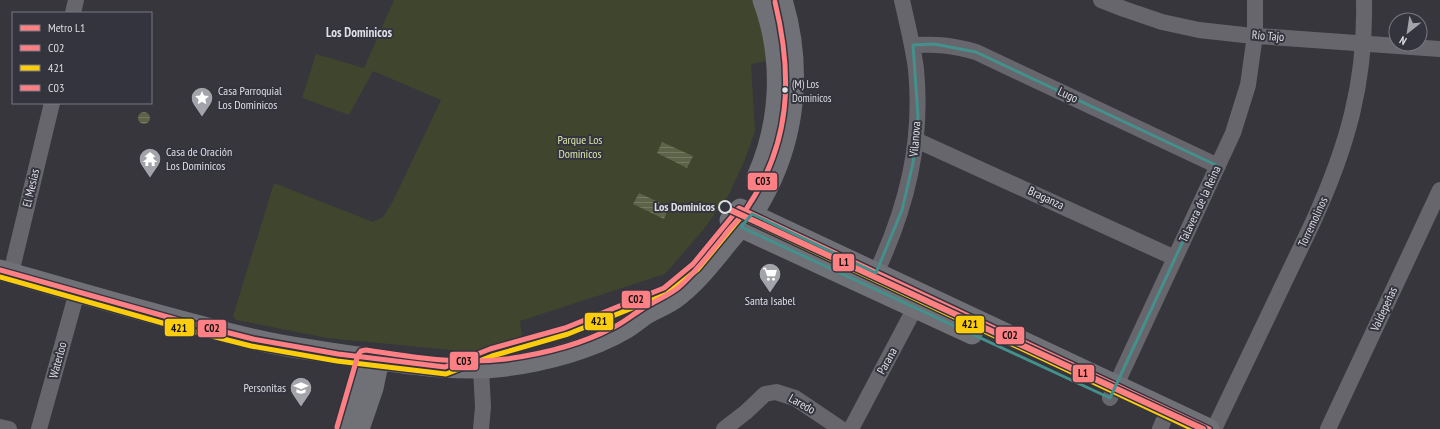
<svg xmlns="http://www.w3.org/2000/svg" width="1440" height="429" font-family="'PT Sans Narrow',sans-serif">
	<defs>
		<pattern id="water-rules" width="6" height="5" patternUnits="userSpaceOnUse"><rect width="6" height="5" fill="#5d6347"/><path d="M0 2.5h6" fill="none" stroke="#747961"/></pattern>
	</defs>
	<rect width="100%" height="100%" fill="#36363c"/>
	<path fill="#40452e" d="M394,0H753L756,8L768,61L751,64L755,131L744,162L729,194L704,229L665,274L520,321L522,336L472,352L327,338L236,320L233,316L274,183L373,222L383,217L393,201L441,100L373,71L349,115L302,98L316,54L364,68Z"/>
	<path fill="url(#water-rules)" d="M138 118a6 6 0 1 1 12 0a6 6 0 1 1-12 0Z
		M662,142L693,156L687,168L657,153Z
		M639,193L669,207L664,219L633,204Z"/>
	<g fill="none" stroke-linecap="round" stroke-linejoin="round">
		<path stroke="#66666c" stroke-width="16" d="M1101,0L1124,9L1162,22L1199,30L1244,35L1440,49
			M73,13L76,0
			M913,45C938,44 951,45 976,52L1218,166
			M916,140L1175,258
			M11,273L52,103
			M876,273C907,207 923,142 916,69C913,46 907,23 902,0
			M1110,398L1233,133L1248,85L1255,35V0
			M0,427L9,429
			M39,429L77,292
			M481,429L483,407L481,368
			M724,429L746,412L765,394L776,392L795,398L841,429
			M851,429L918,302L921,300
			M1160,429L1163,422
			M1214,429L1313,222C1347,147 1366,83 1364,0
			M1328,429L1440,190"/>
		<path stroke="#707077" stroke-width="21" d="M757,177C782,121 784,57 763,0
			M740,209L1209,429
			M730,220L747,230L972,334
			M0,270C84,294 167,319 252,339C289,348 327,352 365,358C411,364 459,372 506,366C544,361 591,349 625,329C632,325 639,319 646,314C655,309 665,305 674,299C697,283 716,256 734,235C740,228 746,222 751,215C760,204 766,191 772,178C797,122 800,59 782,0
			M344,429L358,384L365,357
			M359,429L373,388L379,359"/>
		<g stroke="#34343e" stroke-width="8">
			<path id="bus-1" d="M0,270L182,321L253,339L338,354L445,367L490,349L565,328L664,288L693,264L739,208L1209,429"/>
		</g>
		<g stroke="#34343e" stroke-width="8">
			<path id="bus-2" d="M0,277L180,328L251,346L337,361L446,374L492,356L568,334L667,294L698,269L741,217L1193,429"/>
		</g>
		<g stroke="#34343e" stroke-width="8">
			<path id="bus-3" d="M337,427L358,355L361,351L366,350C412,357 459,365 506,359C542,354 580,345 612,328C623,323 632,315 642,309C654,301 668,296 679,287C696,272 710,253 724,236C731,226 741,218 747,208C791,143 793,76 775,2"/>
		</g>
		<use href="#bus-1" stroke="#ff8084" stroke-width="5"/>
		<use href="#bus-2" stroke="#fccd0d" stroke-width="5"/>
		<use href="#bus-3" stroke="#ff8084" stroke-width="5"/>
		<g stroke="#34343e" stroke-width="9">
			<path id="metro-1" d="M724,207L1203,429"/>
		</g>
		<use href="#metro-1" stroke="#ff8080" stroke-width="6"/>
	</g>
	<path fill="none" stroke="#43908c" stroke-width="3" stroke-linejoin="round" d="M934,44L976,52L1218,166L1110,398L741,227L752,214L876,273L902,210L913,163L918,116L913,45Z"/>
	<defs>
		<g id="sight-pin" transform="scale(1.15)"><path d="M0 17L-7.5 6A9.5 9.5 0 1 1 7.5 6Z" fill="#a3a3aa" stroke="#34343e"/><path d="M0-6L1.8-2.2L6-1.7L2.9 1.2L3.7 5.4L0 3.3L-3.7 5.4L-2.9 1.2L-6-1.7L-1.8-2.2Z" fill="#fff"/></g>
		<g id="temple-pin" transform="scale(1.15)"><path d="M0 17L-7.5 6A9.5 9.5 0 1 1 7.5 6Z" fill="#a3a3aa" stroke="#34343e"/><path d="M0-6L5-2H3V0L6.5 2.5H4V6H1.5V3h-3V6H-4V2.5H-6.5L-3 0V-2H-5Z" fill="#fff"/></g>
		<g id="supermarket-pin" transform="scale(1.15)"><path d="M0 17L-7.5 6A9.5 9.5 0 1 1 7.5 6Z" fill="#a3a3aa" stroke="#34343e"/><path d="M-6-5.5h2.5l.6 2H6L4.5 2H-2.5L-4.4-4H-6ZM-1.5 3.2a1.3 1.3 0 1 0 .1 0ZM3 3.2a1.3 1.3 0 1 0 .1 0Z" fill="#fff"/></g>
		<g id="school-pin" transform="scale(1.15)"><path d="M0 17L-7.5 6A9.5 9.5 0 1 1 7.5 6Z" fill="#a3a3aa" stroke="#34343e"/><path d="M0-5L7-2L0 1L-7-2ZM-4 1L0 2.5L4 1V4Q0 6-4 4Z" fill="#fff"/></g>
	</defs>
	<g fill-rule="evenodd">
		<use href="#sight-pin" x="202" y="98"/>
		<use href="#temple-pin" x="150" y="159"/>
		<use href="#supermarket-pin" x="770" y="274"/>
		<use href="#school-pin" x="301" y="388"/>
	</g>
	<circle fill="#dedee5" stroke="#34343e" stroke-width="1.5" cx="785" cy="90" r="3.5"/>
	<circle fill="#34343e" stroke="#dedee5" stroke-width="2" cx="725" cy="207" r="6"/>
	<g text-anchor="middle" stroke-width="4" stroke-linejoin="round" paint-order="stroke">
		<g font-size="11" fill="#dedee5" stroke="#34343e" text-anchor="start">
			<text x="792" y="88">(M) Los<tspan x="792" dy="14">Dominicos</tspan></text>
		</g>
		<g font-size="12" fill="#dedee5" stroke="#34343e">
			<text transform="translate(1268 36) rotate(4)" y="4">Río Tajo</text>
			<text transform="translate(1068 95) rotate(25)" y="4">Lugo</text>
			<text transform="translate(915 139) rotate(-85)" y="4">Vilanova</text>
			<text transform="translate(31 188) rotate(-77)" y="4">El Mesías</text>
			<text transform="translate(1046 198) rotate(25)" y="4">Braganza</text>
			<text transform="translate(1200 204) rotate(-65)" y="4">Talavera de la Reina</text>
			<text transform="translate(1313 222) rotate(-65)" y="4">Torremolinos</text>
			<text transform="translate(1384 309) rotate(-65)" y="4">Valdepeñas</text>
			<text transform="translate(58 360) rotate(-75)" y="4">Waterloo</text>
			<text transform="translate(887 361) rotate(-61)" y="4">Parana</text>
			<text transform="translate(802 404) rotate(29)" y="4">Laredo</text>
		</g>
		<g font-size="12" fill="#dedee5" stroke="#34343e" text-anchor="start">
			<text x="218" y="95">Casa Parroquial<tspan x="218" dy="14">Los Dominicos</tspan></text>
			<text x="166" y="156">Casa de Oración<tspan x="166" dy="14">Los Dominicos</tspan></text>
			<text x="770" y="305" text-anchor="middle">Santa Isabel</text>
			<text x="286" y="392" text-anchor="end">Personitas</text>
		</g>
		<g font-size="12" fill="#dbe5ab" stroke="#34343e">
			<text x="580" y="144">Parque Los<tspan x="580" dy="14">Dominicos</tspan></text>
		</g>
		<g font-size="12" font-weight="bold" fill="#dedee5" stroke="#34343e" text-anchor="end">
			<text x="715" y="211">Los Dominicos</text>
		</g>
		<g font-size="13" font-weight="bold" fill="#dedee5" stroke="#34343e">
			<text x="359" y="37">Los Dominicos</text>
		</g>
	</g>
	<g stroke="#34343e" stroke-width="1.5">
		<rect x="747" y="172" width="31" height="19" rx="4" fill="#ff8084"/>
		<rect x="832" y="253" width="23" height="19" rx="4" fill="#ff8080"/>
		<rect x="621" y="290" width="30" height="19" rx="4" fill="#ff8084"/>
		<rect x="584" y="312" width="30" height="19" rx="4" fill="#fccd0d"/>
		<rect x="955" y="315" width="30" height="19" rx="4" fill="#fccd0d"/>
		<rect x="164" y="318" width="31" height="19" rx="4" fill="#fccd0d"/>
		<rect x="197" y="319" width="30" height="19" rx="4" fill="#ff8084"/>
		<rect x="995" y="326" width="30" height="19" rx="4" fill="#ff8084"/>
		<rect x="449" y="351" width="30" height="20" rx="4" fill="#ff8084"/>
		<rect x="1072" y="364" width="23" height="19" rx="4" fill="#ff8080"/>
	</g>
	<g font-size="11" text-anchor="middle" font-weight="bold" fill="#111">
		<text x="763" y="185">C03</text>
		<text x="844" y="266">L1</text>
		<text x="636" y="303">C02</text>
		<text x="599" y="325">421</text>
		<text x="970" y="328">421</text>
		<text x="179" y="332">421</text>
		<text x="212" y="332">C02</text>
		<text x="1010" y="339">C02</text>
		<text x="464" y="365">C03</text>
		<text x="1083" y="377">L1</text>
	</g>
	<rect x="12" y="12" width="140" height="92" fill="#34343e" stroke="#787881"/>
	<rect x="20" y="25" width="20" height="6" fill="#ff8080" stroke="#787881"/>
	<text x="48" y="32" font-size="12" fill="#dedee5">Metro L1</text>
	<rect x="20" y="45" width="20" height="6" fill="#ff8084" stroke="#787881"/>
	<text x="48" y="52" font-size="12" fill="#dedee5">C02</text>
	<rect x="20" y="65" width="20" height="6" fill="#fccd0d" stroke="#787881"/>
	<text x="48" y="72" font-size="12" fill="#dedee5">421</text>
	<rect x="20" y="85" width="20" height="6" fill="#ff8084" stroke="#787881"/>
	<text x="48" y="92" font-size="12" fill="#dedee5">C03</text>
	<g transform="translate(1408 32) rotate(210)"><circle r="19" fill="#34343e" stroke="#787881"/>
	<path d="M0-3L7 15L0 10L-7 15Z" fill="#a3a3aa"/>
	<text y="-6" font-size="11" font-weight="bold" text-anchor="middle" fill="#dedee5">N</text>
	</g>
</svg>
